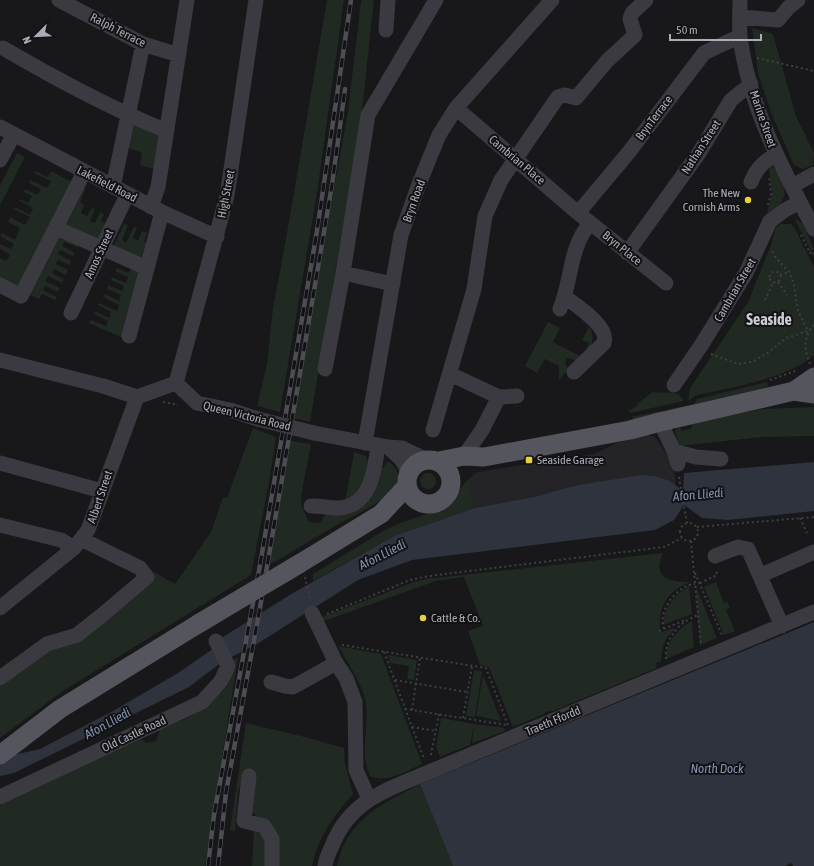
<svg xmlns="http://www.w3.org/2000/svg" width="814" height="866" font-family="'Asap Condensed',sans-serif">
	<rect width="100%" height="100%" fill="#181719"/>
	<path fill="#242326" d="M645,434L655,437L668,456L674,471L676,486L670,481L573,486L538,496L475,508L469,479L477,472L594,454L634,435Z"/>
	<path fill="#212923" d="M327,0H344L317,193L280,412L257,406L267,364L273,308L286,239Z
		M361,0H374L362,111L310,422L293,418L348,111Z
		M752,28L773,34L796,116L814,153L813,165L803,169L794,165L772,115L758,73Z
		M131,122L162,136L157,170L140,165L142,153L126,147Z
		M17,153L25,157L0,205V185Z
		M772,166C780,174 789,190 782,201C779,207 772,210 767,214L772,194L769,169Z
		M35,171L47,177L51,171L74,183L19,291L0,281V258L6,261L10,255L0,249V244L11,249L14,244L0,236L2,233L15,240L20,228L8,222L10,217L25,225L30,217L14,209L15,207L30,215L33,208L19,201L20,199L28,203L32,196L24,192L25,189L37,195L41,189L29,183L30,180L47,188L51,181L34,173Z
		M83,187L86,188L80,202L84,205L81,213L87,216L92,208L95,209L90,221L95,223L100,212L104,214L101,221L106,224L97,242L63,226Z
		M794,218L803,224L814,249L811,251Z
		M124,224L128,225L122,240L126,243L134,227L137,228L133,238L138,241L142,231L147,233L144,242L151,244L145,264L112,249Z
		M780,224H791L794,227L814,267V355C789,378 731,388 697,395L688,401L690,388L748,302L771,245L776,227Z
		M58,234L79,243L77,247L64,242L62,246L75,253L73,256L60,250L58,254L71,261L70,265L58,260L56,264L68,270L66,275L54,269L52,273L64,279L62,283L48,276L45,281L60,288L58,292L45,286L43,290L57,297L55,300L42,294L39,299L28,294Z
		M132,267L144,272L125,339L89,323L91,320L106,326L108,321L94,314L95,311L109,318L111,312L98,305L99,303L117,311L119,305L103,297L105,294L119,301L121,295L107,289L108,285L122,291L124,286L111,280L112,277L126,283L128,277L115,271L117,268L129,273Z
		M548,322L560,328L553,342L582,357L589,343L582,340L589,327C597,337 590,349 585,359L579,361L567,358L565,364L569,369L559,379V366L545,359L537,373L525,366Z
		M767,382L768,387L633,422L632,417L694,404L697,399Z
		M653,392C663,394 679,389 684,401L630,413L629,411L638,405V403Z
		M814,407V436L762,437L679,446L675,430L680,427L681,431L692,428L691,423L763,409Z
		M253,428L276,437L270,477L251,575L63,691L0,738V684L151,581L154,572L175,584L211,532L223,497L227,498Z
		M291,441L311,444L301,497L302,507L309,522L320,523L326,513H337L380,468H383L387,462H390C396,468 401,475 397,484C390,500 348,518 332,528C310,540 290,553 268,566Z
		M354,452L366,456L368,463H370C368,479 358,494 345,502Z
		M420 481a8 8 0 1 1 16 0a8 8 0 1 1-16 0Z
		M469,479L475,508L394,536L313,581V574L383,531L400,523L448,507L463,485Z
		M663,553C652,579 669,582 690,582C665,593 659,606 660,633L673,628L675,630C663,638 663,648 661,661L656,663L657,668L553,711L545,712L544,714L513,727L489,667L480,665L468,631L483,626L464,577L436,581L324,621L322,617L414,582L426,579Z
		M716,582L724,603L727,602L730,608L726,610L735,631L724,635L704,587Z
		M689,586L692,614L663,625C664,607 674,595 689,586Z
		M696,587L717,638L700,645Z
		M692,621L694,647L666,659C666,641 677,630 692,621Z
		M338,646L381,654L422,764C406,771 387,784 370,776C358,751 371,726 365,699C361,683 347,661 338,646Z
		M388,655L417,660L414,680L407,679L409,666L390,663Z
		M238,657L205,866H0V805L141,739L147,743L156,741L160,729L188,718L206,706L228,686L233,660Z
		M474,670L482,671L475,717L466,716Z
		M483,675L501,721L476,716Z
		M441,718L474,724L470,745L440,757L436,747Z
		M246,723L305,737L344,748L345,764L353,794C334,816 318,837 312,866H275L271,826L253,813V781L244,775L238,791L235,831L230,830Z
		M474,724L504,728L505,731L472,743Z
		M420,784L453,866H337C346,820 382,804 420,784Z
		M254,829C269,839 266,849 266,866H252Z"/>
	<path fill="#2e333d" d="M814,462V511L728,520L702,518L684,505L674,520L655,530L412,560L358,580L257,644L222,662L189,687L14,773L0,776V758L40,749L113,711L178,673L217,646L218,640L293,593L394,536L475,508L538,496L573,486L641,475L655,476L670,481L683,491L684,473Z
		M814,622V866H793L791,863L785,866H453L420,784Z"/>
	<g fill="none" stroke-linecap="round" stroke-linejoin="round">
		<path stroke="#3e3f45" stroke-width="2" stroke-dasharray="2 3" stroke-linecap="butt" d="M757,58L814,71
			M768,205L771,194L769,176
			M801,235L810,253L812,251L814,255
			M769.5 277a5.5 5.5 0 1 1 11 0a5.5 5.5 0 1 1-11 0Z
			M780,275L789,272
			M778,282L787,295
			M765,300L773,283
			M711,354L738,364L752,362L769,352L786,338L808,331L798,311L794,285L790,273L776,258L771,249
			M810,364C804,350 803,336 814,325
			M770,380L795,371
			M163,402L178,405
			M679,477L687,523
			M800,518L807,533
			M680 532a9 9 0 1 1 18 0a9 9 0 1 1-18 0Z
			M697,527L814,517
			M691,541L701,646
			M695,573L722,635
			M305,577L310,600
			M700,583L717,575L716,569
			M327,614L410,580L429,576L664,547L682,538
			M664,629C657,611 677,585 695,584
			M659,631L685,620
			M342,645L486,668L508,725
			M384,652L424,759
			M666,659C664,639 679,622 698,615
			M395,680L467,692
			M405,709L507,725
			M412,710L420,658
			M463,718L472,666
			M412,727L436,731
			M431,755L439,714"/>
		<path stroke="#3a3a40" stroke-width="15" d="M59,0L143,44L179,55
			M740,0C740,12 739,25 740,37C749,106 782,168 814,229
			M740,17L778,20L789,7L798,0
			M386,30L388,0
			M3,48C56,79 109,108 167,131
			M456,108L578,213L666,283
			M0,127L162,212L217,237
			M0,160L13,136
			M751,182C756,169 763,161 776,155
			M792,186L814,174
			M113,187L143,44
			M151,207L158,187L187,0
			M578,213L629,152L704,53L740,36
			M56,228L147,268
			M627,253L699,153L731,100L751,84
			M343,273L393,284
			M0,285L21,296L84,172
			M565,297C577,306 610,327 604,343L574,372
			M560,309C572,280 569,248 590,223
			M71,313L127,195
			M129,336L162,212
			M0,360L103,386L137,397L176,383L197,403L230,410L258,419
			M325,369L343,273L368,115L436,0
			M450,374L499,397L517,396
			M176,383L227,196L256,0
			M674,385L702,344L746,273L770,221L785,210L800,202
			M660,422L674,451L678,464
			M433,430L474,289L485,216L501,180L558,97L565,95L576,98L607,61L635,35L630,19L632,13L646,0
			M314,433L388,447L402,448L425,459
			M365,443L401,235L419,184L439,135L456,108L552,0
			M388,447L401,459L409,472
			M674,451L696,457L721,459
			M464,456L482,430L499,397
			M0,463L102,491
			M311,506C321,506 330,508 339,508C371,506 375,469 378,445
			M0,525L61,540L74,548
			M715,556L738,547L748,549L782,626
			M761,575L814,552
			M0,608L74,548L88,530L137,397
			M312,613L336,663
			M0,678L47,644L77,635L101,616L147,577L140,568L81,539
			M271,682L285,686L293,687L336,663L346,678L355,702L356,770L369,799
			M249,776L244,821L264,826L272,839V866
			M0,797L202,702L221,681L228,666L216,641
			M325,866C326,859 329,852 332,846C350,800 387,790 429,772L814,612"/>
		<path stroke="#54555d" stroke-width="19" d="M794,391L814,377
			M407 482a22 22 0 1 1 44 0a22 22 0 1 1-44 0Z
			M439,461L464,456L484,457L630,430L660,422L794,391L814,394
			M299,564L381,514L407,486
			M0,755L60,709L198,624"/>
		<g stroke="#4d4e55" stroke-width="4.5">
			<path id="rail" d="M208,866L214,815L260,565L317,231L351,0
				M218,866L226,792L261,602L332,185L345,89"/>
		</g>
		<use href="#rail" stroke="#121214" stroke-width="3" stroke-dasharray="9" stroke-linecap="butt"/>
		<path stroke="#3a3a40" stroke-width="15" d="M258,419L314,433"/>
		<path stroke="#54555d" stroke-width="19" d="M198,624L299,564"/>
	</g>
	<g fill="#ead03f" stroke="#121214" stroke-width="1.5">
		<circle cx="748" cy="200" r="4"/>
		<rect x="525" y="456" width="8" height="8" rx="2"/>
		<circle cx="423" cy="618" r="4"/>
	</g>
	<g text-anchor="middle" stroke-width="4" stroke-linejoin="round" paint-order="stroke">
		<g font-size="12" fill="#aaacb8" stroke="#121214">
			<text transform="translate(118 30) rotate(27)" y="4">Ralph Terrace</text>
			<text transform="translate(654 118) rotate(-53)" y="4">BrynTerrace</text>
			<text transform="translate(763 119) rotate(71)" y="4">Marine Street</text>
			<text transform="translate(701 147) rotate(-57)" y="4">Nathan Street</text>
			<text transform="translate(517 160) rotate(40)" y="4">Cambrian Place</text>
			<text transform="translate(107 184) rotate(27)" y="4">Lakefield Road</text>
			<text transform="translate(226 194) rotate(-79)" y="4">High Street</text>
			<text transform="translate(414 201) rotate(-70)" y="4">Bryn Road</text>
			<text transform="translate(622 248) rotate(39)" y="4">Bryn Place</text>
			<text transform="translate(99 254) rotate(-65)" y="4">Amos Street</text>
			<text transform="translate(735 290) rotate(-60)" y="4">Cambrian Street</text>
			<text transform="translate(247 416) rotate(14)" y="4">Queen Victoria Road</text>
			<text transform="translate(100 497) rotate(-71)" y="4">Albert Street</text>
			<text transform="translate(553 721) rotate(-23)" y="4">Traeth Ffordd</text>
			<text transform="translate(134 734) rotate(-25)" y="4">Old Castle Road</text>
		</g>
		<g font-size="12" fill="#aaacb8" stroke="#121214" text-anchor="start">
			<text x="740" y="197" text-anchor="end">The New<tspan x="740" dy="14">Cornish Arms</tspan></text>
			<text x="537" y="464">Seaside Garage</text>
			<text x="431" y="622">Cattle &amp; Co.</text>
		</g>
		<g font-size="13" font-style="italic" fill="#8393b1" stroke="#121214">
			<text transform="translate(698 494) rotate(-5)" y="5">Afon Lliedi</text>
			<text transform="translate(382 554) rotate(-27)" y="5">Afon Lliedi</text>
			<text transform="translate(107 723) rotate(-29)" y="5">Afon Lliedi</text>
			<text x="717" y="773">North Dock</text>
		</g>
		<g font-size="16" font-weight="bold" fill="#cbcbd4" stroke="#121214">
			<text x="769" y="325">Seaside</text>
		</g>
	</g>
	<g transform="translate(36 36) rotate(246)" stroke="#121214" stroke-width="3" paint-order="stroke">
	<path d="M0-3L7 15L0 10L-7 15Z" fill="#aaacb8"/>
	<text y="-6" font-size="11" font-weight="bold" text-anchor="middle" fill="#aaacb8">N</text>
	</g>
	<path d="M670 34v6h91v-6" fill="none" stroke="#aaacb8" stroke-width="2"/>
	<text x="676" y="34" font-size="12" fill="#aaacb8" stroke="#121214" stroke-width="3" paint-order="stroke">50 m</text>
</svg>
